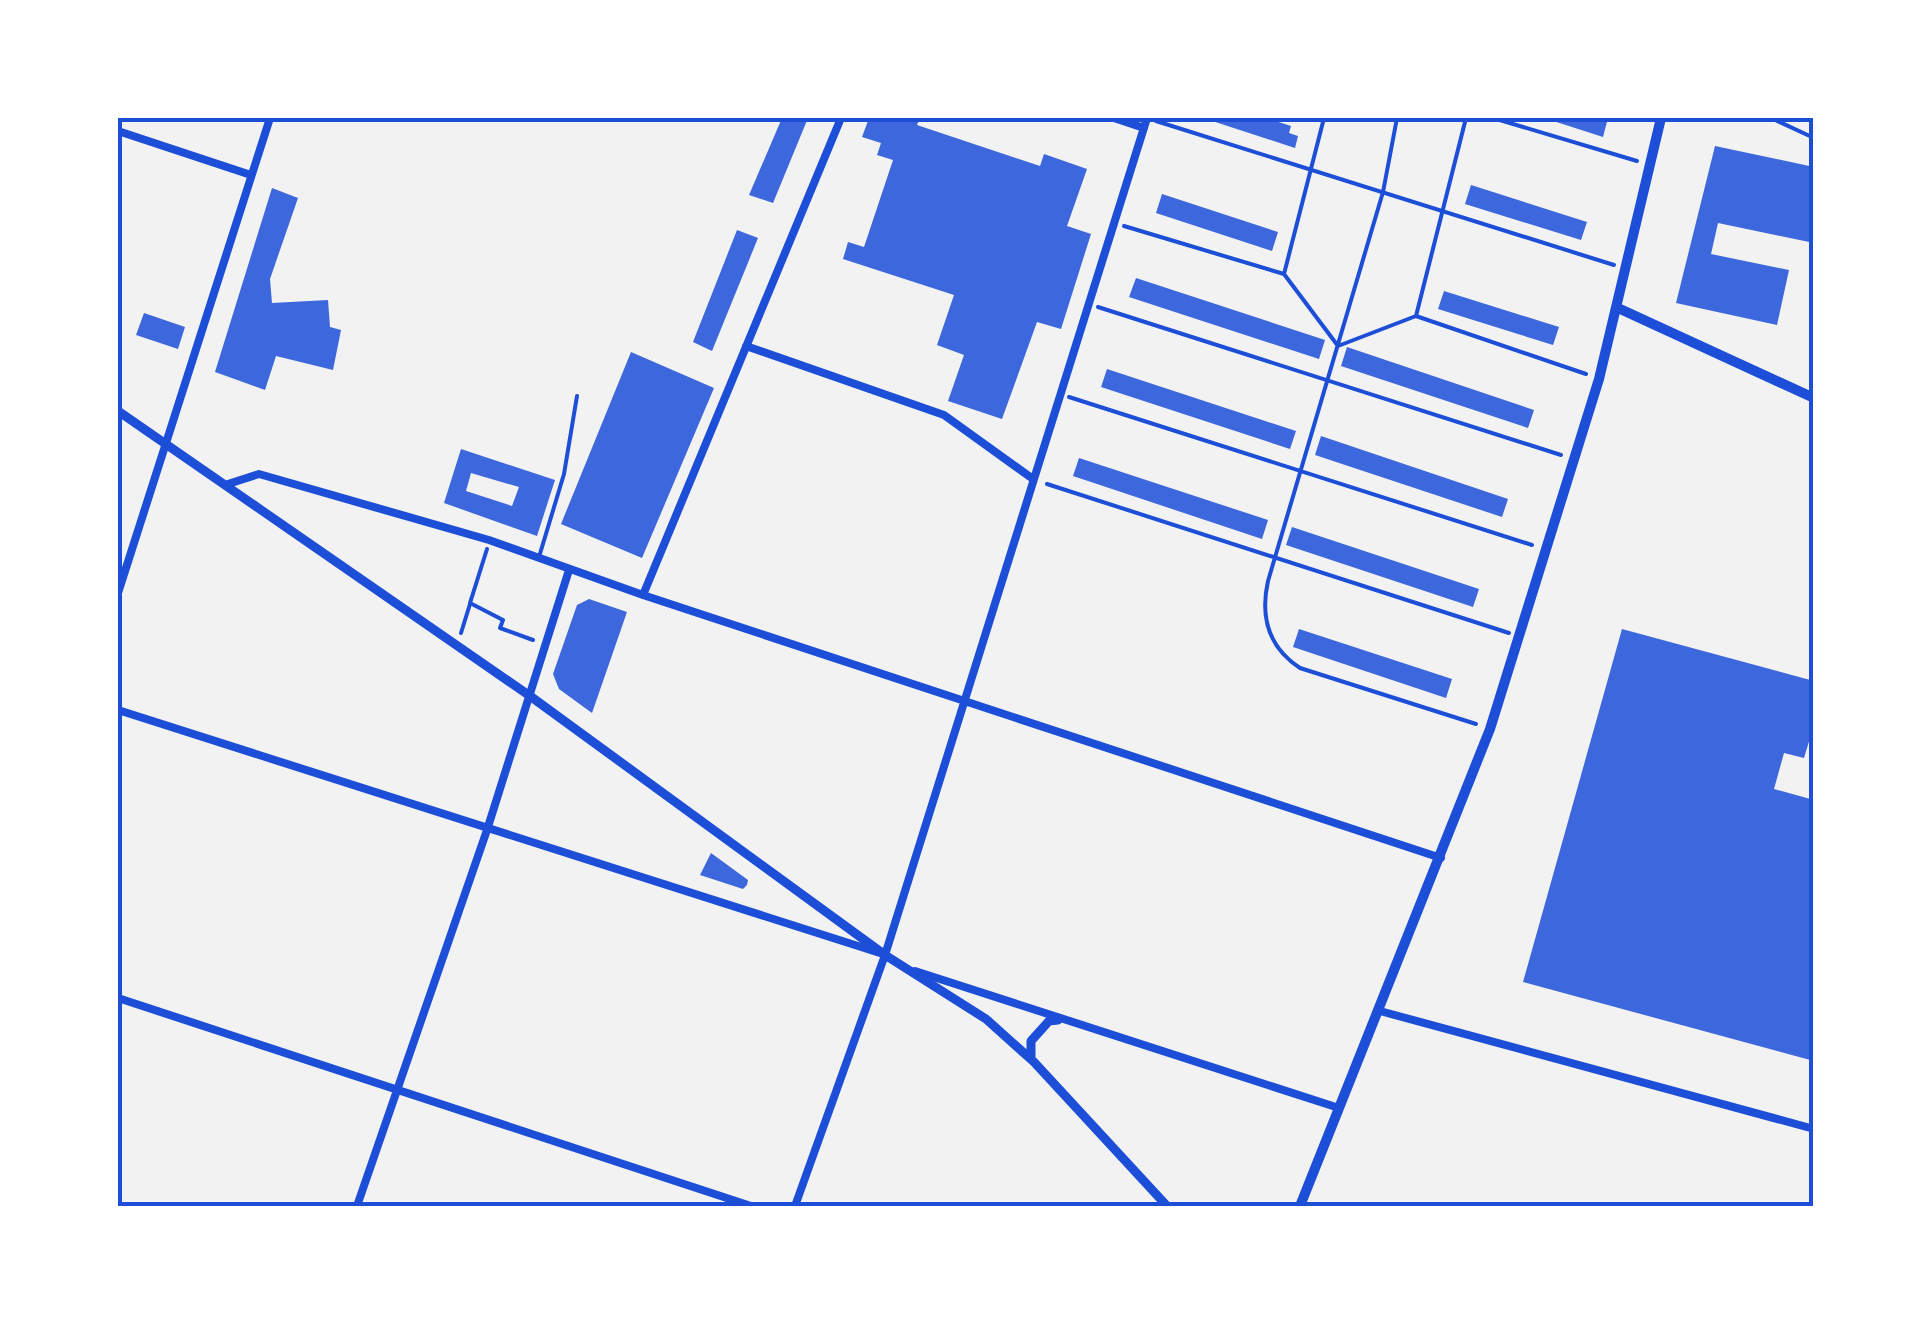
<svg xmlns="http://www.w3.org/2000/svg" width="1931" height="1324" font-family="'Varela Round',sans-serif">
	<rect width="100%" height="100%" fill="#f2f2f2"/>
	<path fill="#3d67dc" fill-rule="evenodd" d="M782,118H808L773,203L749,195Z
		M869,118H920L917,125L1040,166L1044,154L1087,169L1067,226L1091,234L1061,329L1037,322L1002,419L948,401L964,355L937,345L954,295L843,259L848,242L864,247L893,160L877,155L881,143L862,137Z
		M1203,118H1266L1291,126L1289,133L1298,136L1295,148Z
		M1544,118H1608L1603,137Z
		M1715,146L1814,167V243L1718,223L1711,254L1789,270L1777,325L1676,303Z
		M1471,185L1587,222L1581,240L1465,204Z
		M272,188L298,198L270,279L272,303L328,300L330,327L341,330L333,370L276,356L265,390L215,372Z
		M1162,194L1278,232L1272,251L1156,213Z
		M737,230L758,238L712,351L693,342Z
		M1136,278L1325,340L1319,359L1129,297Z
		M1444,291L1559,327L1553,345L1438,309Z
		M144,313L185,327L178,349L136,335Z
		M1347,347L1534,410L1528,428L1341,366Z
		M631,352L714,388L642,558L561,524Z
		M1107,369L1296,431L1290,449L1101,387Z
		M1321,436L1508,499L1502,517L1315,455Z
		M461,449L555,480L537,536L444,503ZM471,473L519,487L512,506L466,491Z
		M1079,458L1268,520L1262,539L1073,476Z
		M1292,527L1479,589L1473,607L1286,545Z
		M589,599L627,612L592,713L559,689L553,674L577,605Z
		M1299,629L1452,679L1446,698L1293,647Z
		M1622,629L1814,681V725L1804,758L1784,753L1774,789L1814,800V1061L1523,982Z
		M711,853L748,880L747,885L743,889L700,875Z"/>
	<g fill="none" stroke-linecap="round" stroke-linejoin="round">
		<path stroke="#1d4ed8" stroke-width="4" d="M1397,118L1383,192L1268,581C1260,617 1268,647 1300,668L1476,724
			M1493,118L1637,161
			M1771,118L1814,138
			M1156,121L1614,265
			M1124,226L1284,274L1338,346L1416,316L1586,374
			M1284,274L1324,118
			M1098,307L1561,455
			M1416,316L1466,118
			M1069,397L1532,545
			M1047,484L1509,633
			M487,549L470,603L503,620L500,628L533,640
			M461,633L470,604"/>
		<path stroke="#1d4ed8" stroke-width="4" d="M539,557L564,474L577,396"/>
		<path stroke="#1d4ed8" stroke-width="8" d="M1114,118L1144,128
			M118,131L251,175
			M746,346L944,415L1033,479
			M228,484L259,474L489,540L643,595L1441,858
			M118,593L270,118
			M643,595L841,118
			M118,710L880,953
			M915,971L1339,1108
			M118,998L751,1206
			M1380,1011L1814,1129
			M357,1206L487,830L569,570
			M795,1206L885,955L1147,118"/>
		<path stroke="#1d4ed8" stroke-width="9" d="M118,411L530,696L885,955L986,1019L1034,1062L1167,1206
			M1031,1057V1041L1049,1021L1058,1020"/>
		<path stroke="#1d4ed8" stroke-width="10" d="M1618,308L1814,398
			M1300,1206L1490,729L1599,379L1661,118"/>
	</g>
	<rect width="1931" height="1324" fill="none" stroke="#ffffff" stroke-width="240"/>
	<rect x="120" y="120" width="1691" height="1084" fill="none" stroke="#1d4ed8" stroke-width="4"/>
</svg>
